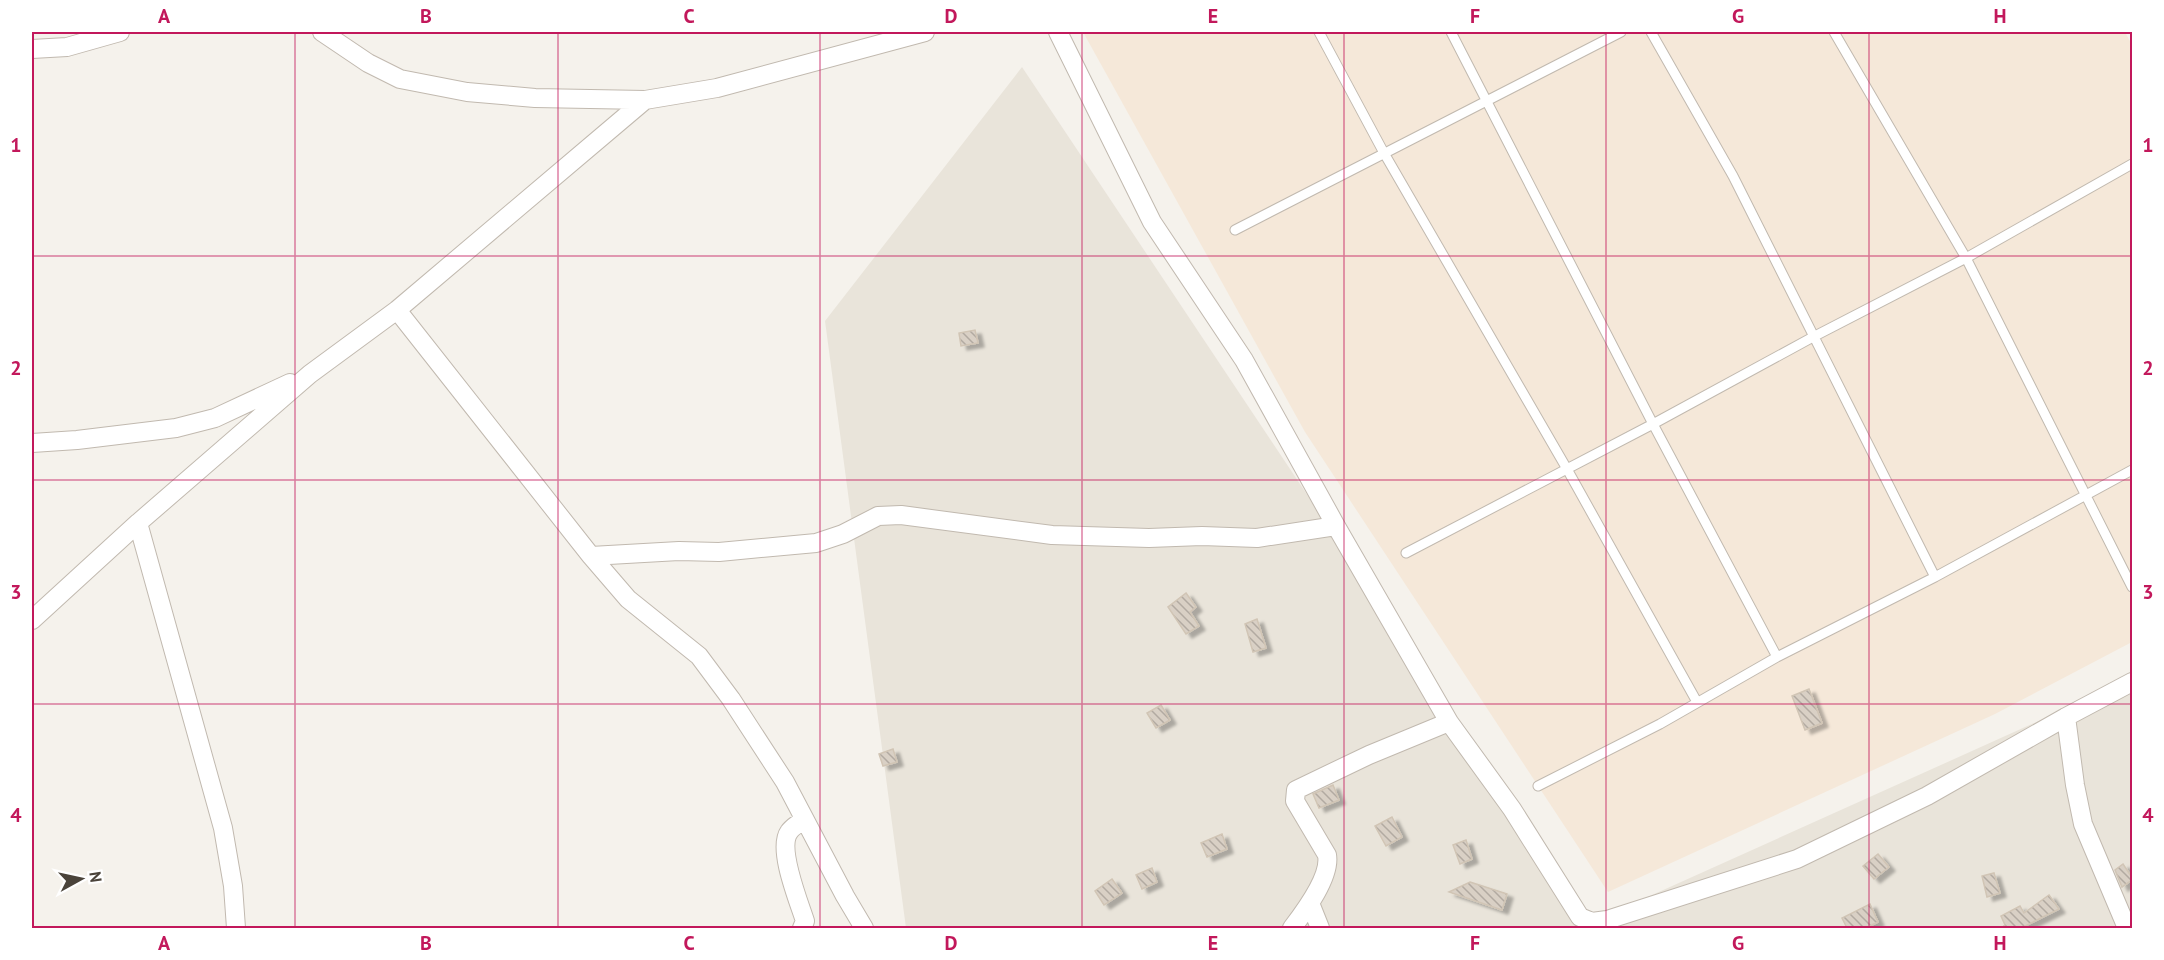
<svg xmlns="http://www.w3.org/2000/svg" width="2164" height="960" font-family="'PT Sans',sans-serif">
	<defs>
		<pattern id="building-back-hatch" width="6" height="6" patternUnits="userSpaceOnUse" patternTransform="scale(1.5)"><rect width="6" height="6" fill="#d9d0c5"/><path d="M-1 5l2 2M0 0l6 6M5-1l2 2" fill="none" stroke="#b2aaa1"/></pattern>
		<filter id="shadow"><feDropShadow dx="6" dy="4" stdDeviation="1.5" flood-color="#0004"/></filter>
	</defs>
	<rect width="100%" height="100%" fill="#f5f2ec"/>
	<path fill="#e9e4da" d="M1022,67L1592,922L2132,679V928H906L825,321Z"/>
	<path fill="#f5e8d9" d="M1083,32H2125L2132,45V642L1995,714L1608,892L1305,432Z"/>
	<path fill="url(#building-back-hatch)" stroke="#d1c5b5" stroke-width="1.5" filter="url(#shadow)" d="M975,330L978,343L961,346L959,333Z
		M1186,593L1196,607L1190,612L1199,626L1186,634L1168,607Z
		M1257,619L1266,648L1253,652L1245,624Z
		M1809,689L1822,723L1805,730L1792,696Z
		M1161,705L1170,720L1156,728L1147,713Z
		M893,749L897,762L883,766L879,754Z
		M1333,785L1339,800L1319,808L1313,794Z
		M1392,817L1402,837L1386,846L1375,826Z
		M1222,834L1227,849L1207,857L1201,843Z
		M1466,840L1472,859L1460,864L1453,845Z
		M1878,854L1889,867L1874,879L1863,866Z
		M2123,864L2133,879L2122,887L2115,870Z
		M1152,868L1157,882L1142,889L1136,875Z
		M1994,873L2000,893L1987,897L1982,876Z
		M1112,879L1122,893L1104,905L1095,891Z
		M1470,882L1507,894L1502,910L1449,892Z
		M2049,895L2059,909L2021,928H2001L2005,925L2001,916L2020,906L2024,913Z
		M1870,904L1878,922L1866,928H1847L1842,918Z"/>
	<g fill="none" stroke-linecap="round" stroke-linejoin="round">
		<g stroke="#c1b9af" stroke-width="11">
			<path id="service" d="M1319,32L1384,153L1567,469L1697,702
				M1451,32L1653,424L1777,657
				M1651,32L1733,176L1935,577
				M1834,32L1966,258L2132,587
				M1235,230L1621,32
				M1406,553L1653,424L1813,337L1966,258L2132,164
				M1538,786L1660,724L1777,657L1935,577L2132,470"/>
		</g>
		<g stroke="#c1b9af" stroke-width="20">
			<path id="minor" d="M322,32L368,63L400,79L467,92L535,98L645,100
				M1058,32L1152,222L1244,360L1336,526L1449,722L1512,809L1580,917L1592,922L1607,920L1797,859L1927,796L2066,717L2132,682
				M32,49L67,47L120,32
				M397,310L591,556L628,599L699,656L731,699L785,782L845,896L864,928
				M32,443L77,440L176,428L215,418L290,383
				M138,523L223,828L233,886L236,928
				M591,556L679,551L719,552L816,543L843,534L878,516L901,515L1052,535L1149,538L1202,536L1257,538L1336,526
				M32,620L138,523L310,374L397,310L645,100L717,88L925,32
				M2066,717L2075,785L2083,824L2127,928
				M1310,903L1320,928
				M802,928L805,921C799,902 777,849 789,832C792,827 800,823 804,819
				M1292,928C1305,911 1331,876 1327,855L1295,801L1296,790L1369,755L1449,722"/>
		</g>
		<use href="#service" stroke="#fff" stroke-width="9"/>
		<use href="#minor" stroke="#fff" stroke-width="18"/>
	</g>
	<path fill="none" stroke="#c2185b" stroke-width="1.5" stroke-opacity="0.55" d="M295,32V928M558,32V928M820,32V928M1082,32V928M1344,32V928M1606,32V928M1869,32V928M32,256H2132M32,480H2132M32,704H2132"/>
	<rect width="2164" height="960" fill="none" stroke="#ffffff" stroke-width="66"/>
	<g transform="translate(81 879) rotate(82)" stroke="#ffffff" stroke-width="4.5" paint-order="stroke">
	<path d="M0-4.5L10 22L0 15L-10 22Z" fill="#4a433a"/>
	<text y="-9" font-size="16" font-weight="bold" text-anchor="middle" fill="#4a433a">N</text>
	</g>
	<rect x="33" y="33" width="2098" height="894" fill="none" stroke="#c2185b" stroke-width="2"/>
	<g font-size="20" text-anchor="middle" font-weight="bold" fill="#c2185b">
		<text x="164" y="23">A</text>
		<text x="426" y="23">B</text>
		<text x="689" y="23">C</text>
		<text x="951" y="23">D</text>
		<text x="1213" y="23">E</text>
		<text x="1475" y="23">F</text>
		<text x="1738" y="23">G</text>
		<text x="2000" y="23">H</text>
		<text x="16" y="152">1</text>
		<text x="2148" y="152">1</text>
		<text x="16" y="375">2</text>
		<text x="2148" y="375">2</text>
		<text x="16" y="599">3</text>
		<text x="2148" y="599">3</text>
		<text x="16" y="822">4</text>
		<text x="2148" y="822">4</text>
		<text x="164" y="950">A</text>
		<text x="426" y="950">B</text>
		<text x="689" y="950">C</text>
		<text x="951" y="950">D</text>
		<text x="1213" y="950">E</text>
		<text x="1475" y="950">F</text>
		<text x="1738" y="950">G</text>
		<text x="2000" y="950">H</text>
	</g>
</svg>
